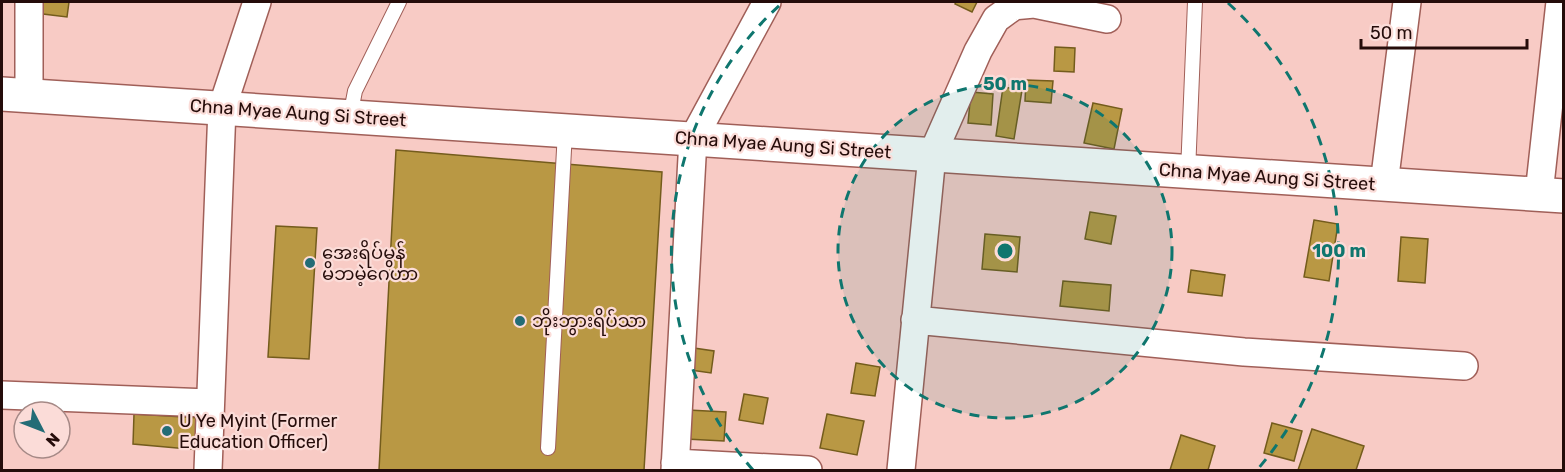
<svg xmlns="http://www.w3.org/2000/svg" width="1565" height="472" font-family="Rubik,'Noto Sans Myanmar',sans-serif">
	<rect width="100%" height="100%" fill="#f8cbc5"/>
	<path fill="#b99844" stroke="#745c1c" stroke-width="1.5" d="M37,2H69L67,17L35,13Z
		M956,2H977L972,12L955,4Z
		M1055,47L1075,48L1074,72L1054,71Z
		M1026,80L1053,81L1051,103L1025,101Z
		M1003,87L1022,90L1014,139L996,136Z
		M971,92L993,94L991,125L968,123Z
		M1093,103L1122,109L1114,149L1084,143Z
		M396,150L662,172L644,470H379Z
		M1090,212L1116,216L1111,244L1085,239Z
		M1314,220L1338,224L1329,281L1304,277Z
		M276,226L317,228L309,359L268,357Z
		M985,234L1020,237L1017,272L982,269Z
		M1401,237L1428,239L1425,283L1398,281Z
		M1191,270L1225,275L1222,296L1188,292Z
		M1063,281L1111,285L1109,311L1060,306Z
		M687,347L714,351L711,373L684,369Z
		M856,363L880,367L875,396L851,393Z
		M744,394L768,398L763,424L739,420Z
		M688,410L726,412L724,441L686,439Z
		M134,414L201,418L199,450L133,444Z
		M827,414L864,421L857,455L820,448Z
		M1272,423L1302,431L1294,461L1264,453Z
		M1312,429L1364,446L1356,470H1298Z
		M1181,435L1215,446L1208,470H1170Z"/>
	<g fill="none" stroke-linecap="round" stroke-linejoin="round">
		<g stroke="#a05f58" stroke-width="16">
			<path id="service" d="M350,117L355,91L399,2
				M1188,172L1195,2
				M548,448L565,131"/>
		</g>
		<g stroke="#a05f58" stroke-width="30">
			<path id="minor" d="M29,2V96
				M1384,184L1407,2
				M1539,194L1560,2
				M915,320L1244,352L1464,366
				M2,395L209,403
				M675,463L808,470
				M208,470L222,108L257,2
				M675,470L693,139L767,2
				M901,470L932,155L978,51L996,19L1014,6L1034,4L1107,19"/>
		</g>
		<g stroke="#a05f58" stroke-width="36">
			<path id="tertiary" d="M2,94L1564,196"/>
		</g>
		<use href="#service" stroke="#fff" stroke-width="14"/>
		<use href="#minor" stroke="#fff" stroke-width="27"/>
		<use href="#tertiary" stroke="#fff" stroke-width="33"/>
	</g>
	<circle cx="1005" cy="251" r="167" fill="#0f766e" fill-opacity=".12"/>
	<g fill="none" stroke="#0f766e" stroke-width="3" stroke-dasharray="10 8">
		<circle cx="1005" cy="251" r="167"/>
		<path d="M753 470A334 334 0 0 1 782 3M1228 3A334 334 0 0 1 1257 470"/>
	</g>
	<g fill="#236c76" stroke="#fbdcd8" stroke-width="2">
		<circle cx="310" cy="263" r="6"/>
		<circle cx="520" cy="321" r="6"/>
		<circle cx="167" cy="431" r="6"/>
	</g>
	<g text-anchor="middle" stroke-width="4.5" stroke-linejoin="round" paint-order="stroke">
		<g font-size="18" fill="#250c0a" stroke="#fbdcd8">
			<text transform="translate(298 113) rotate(4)" y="6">Chna Myae Aung Si Street</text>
			<text transform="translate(783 145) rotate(4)" y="6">Chna Myae Aung Si Street</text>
			<text transform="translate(1267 177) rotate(4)" y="6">Chna Myae Aung Si Street</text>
		</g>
		<g font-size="18" fill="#250c0a" stroke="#fbdcd8" text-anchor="start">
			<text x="322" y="259">အေးရိပ်မွန်<tspan x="322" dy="21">မိဘမဲ့ဂေဟာ</tspan></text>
			<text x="532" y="327">ဘိုးဘွားရိပ်သာ</text>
			<text x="179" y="427">U Ye Myint (Former<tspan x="179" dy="21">Education Officer)</tspan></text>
		</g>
	</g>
	<circle cx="1005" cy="251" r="9" fill="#0f766e" stroke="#fbdcd8" stroke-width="3"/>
	<g font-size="18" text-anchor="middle" font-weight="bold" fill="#0f766e" stroke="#fbdcd8" stroke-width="4.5" stroke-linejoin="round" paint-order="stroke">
		<text x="1005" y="90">50 m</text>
		<text x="1339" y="257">100 m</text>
	</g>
	<rect width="1565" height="472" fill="none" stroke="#250c0a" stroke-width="6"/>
	<g transform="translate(42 430) rotate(132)"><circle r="28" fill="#fbdcd8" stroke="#a58986" stroke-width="1.5"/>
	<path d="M0-4.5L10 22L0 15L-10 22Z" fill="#236c76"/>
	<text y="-9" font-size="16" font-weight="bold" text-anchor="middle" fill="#250c0a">N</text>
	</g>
	<path d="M1361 39v9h166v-9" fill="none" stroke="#250c0a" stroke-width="3"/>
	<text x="1370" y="39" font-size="18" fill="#250c0a" stroke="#fbdcd8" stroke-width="4.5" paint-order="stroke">50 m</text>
</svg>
